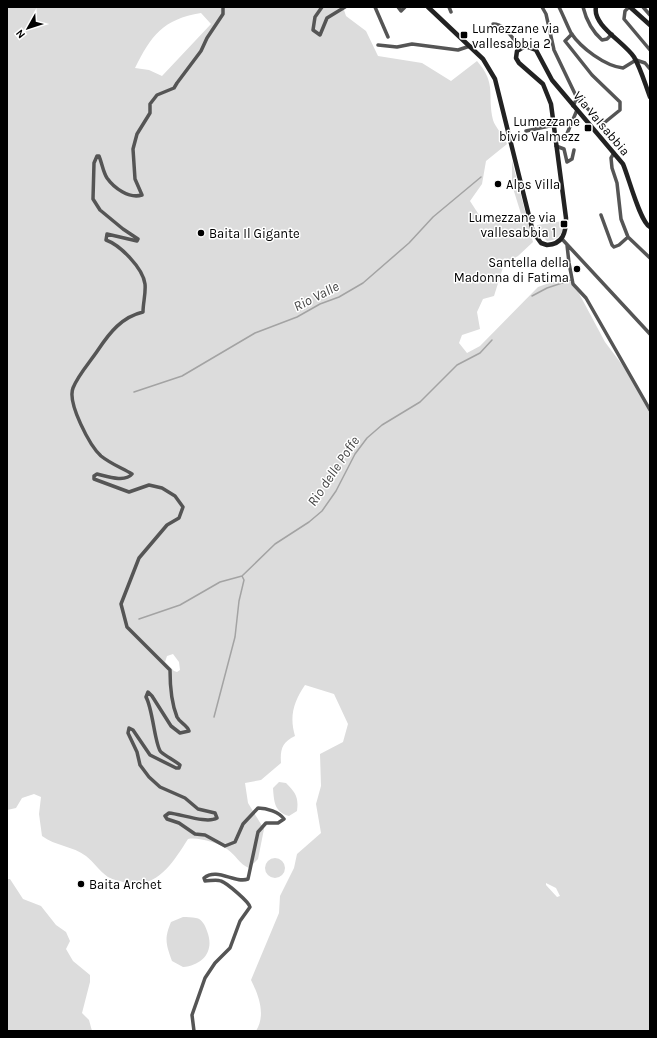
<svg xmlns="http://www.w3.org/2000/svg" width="657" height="1038" font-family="Karla,sans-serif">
	<rect width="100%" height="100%" fill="#fff"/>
	<path fill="#dcdcdc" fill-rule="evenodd" d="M7,7H343L346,16L366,31L378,56L422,63L451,81L477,61C497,84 487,94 493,120C495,127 504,136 507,144L486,161L482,184L470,201L481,218L491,222L522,217L512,185V161L533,242L518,256L504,264L494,296L483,299L477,312L480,329L462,335L459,343L467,353L480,346L538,287L563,278L574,284L605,342L626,370L650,409V1031H256C266,1015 259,996 251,980L279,913L280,896L294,868L297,854L321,833L316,804L321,786L320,754L343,742L348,724L334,694L305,685C294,701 289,716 295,736C282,742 280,750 281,763L261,780L245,783L248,803L264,829L258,859L249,868C239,864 236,855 227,849C218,843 199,837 188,839C172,864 156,891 123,882C118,880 113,880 108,877C99,871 94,862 86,856C73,846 55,846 42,836L39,814L41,797L34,794L22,798L16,808L7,810ZM201,13L211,24L162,76L149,70L135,68C151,36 163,19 201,13ZM173,654L179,662L180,670L177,672L174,671L165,662L167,656ZM546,883L556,888L560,896L557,897L546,885Z
		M563,221C564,233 559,240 547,241L539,233L537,225Z
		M279,782L286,783C295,792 299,797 297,811L289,816C274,812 274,801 273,788Z
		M265 868a10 10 0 1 1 20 0a10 10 0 1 1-20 0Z
		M7,879H10L23,899L41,906L56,925L66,932L70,941L66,949L73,961L90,975V982L82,1013L89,1020L92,1031H7Z
		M183,917C187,917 192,917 196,918C202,919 205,925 207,931C215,951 203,965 183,967L172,961C166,944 164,939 171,922Z"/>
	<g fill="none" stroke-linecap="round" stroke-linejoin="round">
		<path stroke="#a3a3a3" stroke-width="1.5" d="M532,296L547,288L571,280
			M134,392L182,376L255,333L297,317L320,304L339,297L363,283L409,243L433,217L481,177
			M139,619L180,605L220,582L242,576L275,544L309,522L322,511L336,491L355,454L367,438L382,425L420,402L457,365L480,353L492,340
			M214,717L235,637L239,601L244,580L242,576"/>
		<path stroke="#555" stroke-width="3.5" d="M322,7L315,17L313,30L320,35L327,18L345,7
			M375,7L388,37
			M398,7L401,11L405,7
			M449,7L451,12
			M542,7L546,14L554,50L577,98L573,106
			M559,7C563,15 567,25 571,33C581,48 605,66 623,68L636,60L645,63L650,69
			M583,7C586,19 593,32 602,40L607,39L612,34
			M629,7L625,11L624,19L650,50
			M643,7L650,15
			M493,24C506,24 512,39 520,47
			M572,34L565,41L592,75L620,102V110L604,123L600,121L577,98
			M378,45L397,47L412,44L458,50L470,46
			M526,131L554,125
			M566,136L577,110
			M556,146L564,149L567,162L572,159L574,150
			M614,153L611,158L612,168L617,183L621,219L628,237L650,258
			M601,215L612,245L614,247L619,245L628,237
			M562,239L650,334
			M567,245L569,263L573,284L586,298L650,410
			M194,1031L192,1015L205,978L215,963L230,948L240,921L250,907C249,902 227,883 221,881C216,879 210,881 205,881L204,878C217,867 235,884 248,879L258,832L266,823H278L284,819C279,812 267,808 258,808L243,824L235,842L225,846L205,835L195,834L179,823L167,819L165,816L169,813C181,814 207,824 217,818L215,813L198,809L185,798L160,787L149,777L140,765L137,752L128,733L129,728L133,730L150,755L176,768H179L180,765C174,760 167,757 161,752C155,747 153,709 146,697L148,692L152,696L171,726L180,733L189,731C187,725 180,723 177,717C171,702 170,686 170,670L127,627L121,604L139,558L167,525L179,518L183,507L175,496L162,488L149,485L129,492L94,479V476L97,474C106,476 125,483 132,474C122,468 111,464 101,456C90,446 67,403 73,388C78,375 90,362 98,350C110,332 122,317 143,312C143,303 146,293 145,284C143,268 120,245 106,240L107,234L137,241L138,239L123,229L100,210L93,199L94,163L97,156H99C102,163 103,172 107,178C114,188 129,199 142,195L135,179L133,149L137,134L150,113V104L157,95L174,88L177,83L201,51L207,38L223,14V7"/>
		<path stroke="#222" stroke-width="4.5" d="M428,7L483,59L495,79L533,232L541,243L547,245C563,244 566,233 566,218L551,104L543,84L519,63L516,58L517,51L525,46L536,50L552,80L623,164C629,178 640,222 650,227
			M596,7C592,25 624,42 634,57C641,69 645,84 650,97
			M630,7L650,25"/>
	</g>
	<g fill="#000" stroke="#fff" stroke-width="1.5">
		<rect x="460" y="31" width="8" height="8" rx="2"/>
		<rect x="584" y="124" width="8" height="8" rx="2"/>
		<circle cx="498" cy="184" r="4"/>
		<rect x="560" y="220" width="8" height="8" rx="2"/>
		<circle cx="201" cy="233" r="4"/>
		<circle cx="577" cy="269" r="4"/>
		<circle cx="81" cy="884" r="4"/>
	</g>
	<g text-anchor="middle" stroke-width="3" stroke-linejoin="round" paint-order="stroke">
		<g font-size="13" fill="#000" stroke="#fff" text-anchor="start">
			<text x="472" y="33">Lumezzane via<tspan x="472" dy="15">vallesabbia 2</tspan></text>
			<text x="580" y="126" text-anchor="end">Lumezzane<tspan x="580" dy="15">bivio Valmezz</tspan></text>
			<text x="506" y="189">Alps Villa</text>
			<text x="556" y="222" text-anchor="end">Lumezzane via<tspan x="556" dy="15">vallesabbia 1</tspan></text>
			<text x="209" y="238">Baita Il Gigante</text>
			<text x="569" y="267" text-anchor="end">Santella della<tspan x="569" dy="15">Madonna di Fatima</tspan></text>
			<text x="89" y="889">Baita Archet</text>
		</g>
		<g font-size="13" fill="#000" stroke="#fff">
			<text transform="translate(602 123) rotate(50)" y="5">Via Valsabbia</text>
		</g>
		<g font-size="14" font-style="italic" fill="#444" stroke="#fff">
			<text transform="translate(316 296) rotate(-27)" y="5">Rio Valle</text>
			<text transform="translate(333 471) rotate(-56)" y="5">Rio delle Poffe</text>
		</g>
	</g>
	<rect width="657" height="1038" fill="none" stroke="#000000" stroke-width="16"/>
	<g transform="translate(28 28) rotate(231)" stroke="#ffffff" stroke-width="3" paint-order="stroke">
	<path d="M0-3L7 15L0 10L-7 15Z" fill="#000000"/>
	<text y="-6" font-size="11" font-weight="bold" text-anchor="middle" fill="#000000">N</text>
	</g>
</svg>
